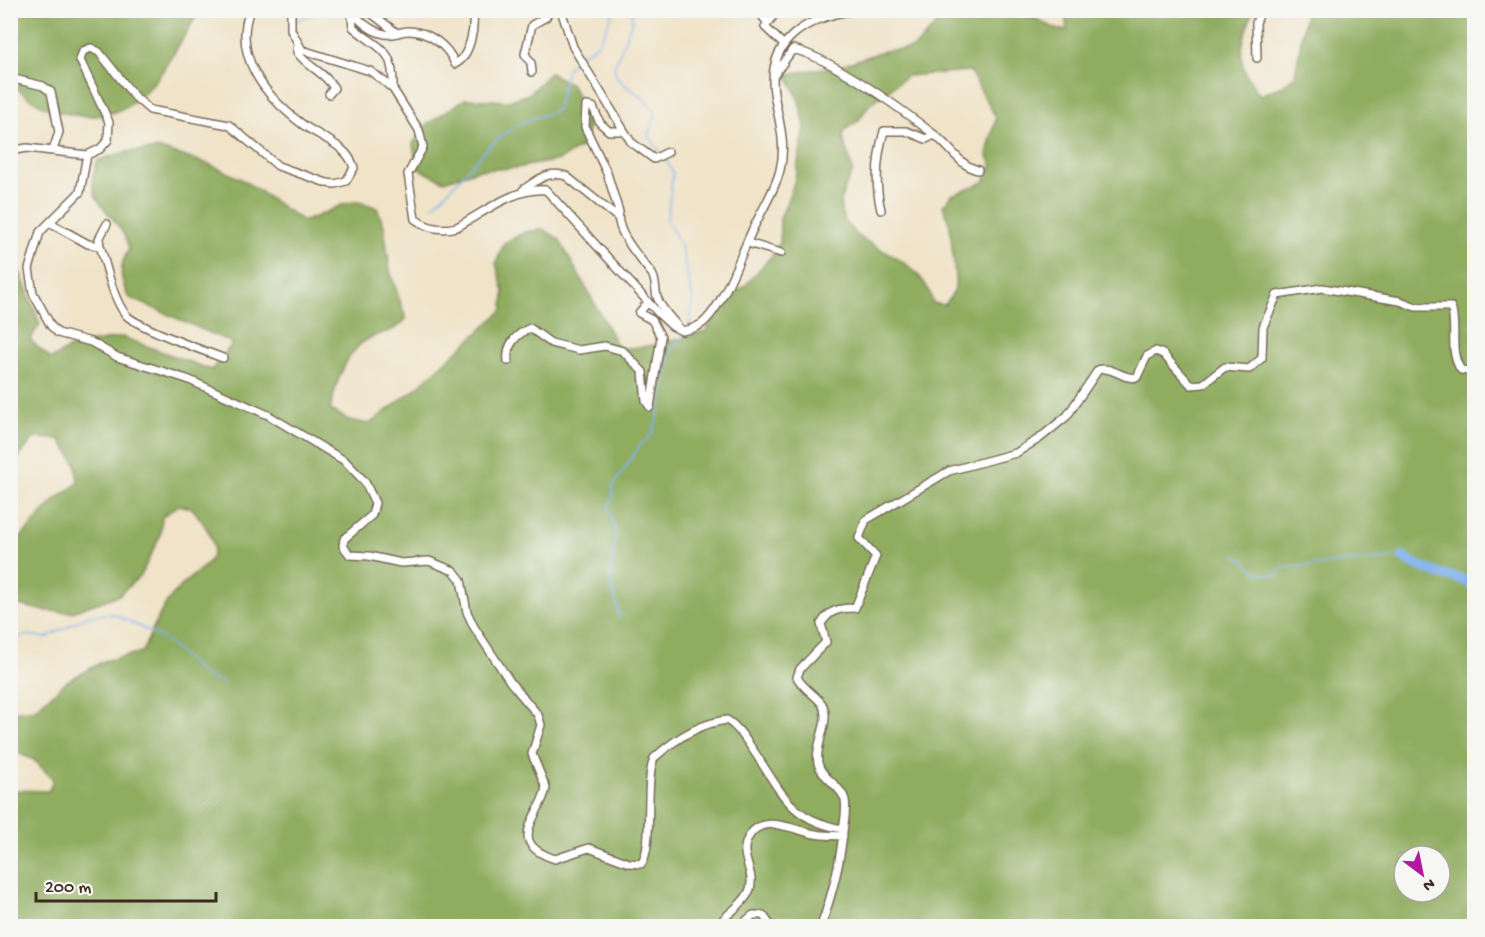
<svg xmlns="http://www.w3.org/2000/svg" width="1485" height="937" font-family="'Gochi Hand',sans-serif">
	<rect width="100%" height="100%" fill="#f6f6f2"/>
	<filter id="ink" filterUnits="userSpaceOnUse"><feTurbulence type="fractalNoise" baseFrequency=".0167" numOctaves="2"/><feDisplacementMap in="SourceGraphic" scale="12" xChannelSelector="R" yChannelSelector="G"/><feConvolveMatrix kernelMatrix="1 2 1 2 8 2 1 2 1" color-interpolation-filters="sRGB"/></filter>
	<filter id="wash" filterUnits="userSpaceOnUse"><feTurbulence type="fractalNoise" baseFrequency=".008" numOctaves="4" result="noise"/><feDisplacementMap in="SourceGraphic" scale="24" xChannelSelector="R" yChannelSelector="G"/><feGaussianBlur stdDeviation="1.35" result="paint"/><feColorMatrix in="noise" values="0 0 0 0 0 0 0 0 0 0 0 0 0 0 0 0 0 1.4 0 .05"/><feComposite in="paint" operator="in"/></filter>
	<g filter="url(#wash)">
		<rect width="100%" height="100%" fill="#f0e3c8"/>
		<path fill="#8fac5e" stroke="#656b3e" stroke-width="1.5" fill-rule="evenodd" d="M11,11H200C167,59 146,126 75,115C47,111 32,102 11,83Z
			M944,11H1021L1058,30H1067L1065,11H1253C1240,48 1233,62 1260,95L1282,86L1295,76L1306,11H1474V926H11V790L49,791L53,779L34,760L11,750V712L35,709L67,681L104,661L142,652C150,636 157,617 167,602C197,560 240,567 192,508L179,505L162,517L160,536L141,575L119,595L72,612L45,611L19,605L11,594V548L54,501L78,483L76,464L60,439L34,438L11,467V276L20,272L40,324L30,340L51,359L73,346L122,337L212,370L233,343L128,297C120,277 118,268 129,249C120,210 78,205 98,160L125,152L160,149L209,164L243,180L303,221C321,218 340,201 358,202C364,202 372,206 377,208L384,226L390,271L406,319C393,334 385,330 370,338C346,349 335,386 330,410L349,420L369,424L414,390L503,310L504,292L496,263L504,243L525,232L543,229L559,239L619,348C650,349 677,339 706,331L725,300L745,286L774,253L780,241V219L794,183L805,127L799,101L787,74L842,65L884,51L914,48L935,26ZM970,71L996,118L987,154L992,165L984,182L952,195L943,206L950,226L955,276V290L945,305L933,303C920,248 851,253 841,211C838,197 848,183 853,171L843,137L845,130L859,120L869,105L907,76ZM1404,856H1440V892H1404Z
			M550,73L571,84L589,118L586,144L559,160L516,168L478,170L444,181L417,168L413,144L426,125L465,99L509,101L529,94Z"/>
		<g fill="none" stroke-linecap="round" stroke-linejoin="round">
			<path stroke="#84b3ef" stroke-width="1.5" d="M632,10V21L614,68C618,90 645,90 656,115L648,134L660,152
				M295,21L323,10
				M580,55C606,43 601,34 614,10
				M665,158L673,173L667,220L681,246L693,300L689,326
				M433,206C461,181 481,148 514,127C527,118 543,117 557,110L567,69L576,58
				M1235,554L1259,573L1274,575L1283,568L1403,557
				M619,619C619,606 613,596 611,583C608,553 624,543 608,509L613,496V486L641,444L651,436L658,418L671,351L685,334
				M10,638L29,635L46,638L89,615L114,614L164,639L206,677L225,683"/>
			<path stroke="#84b3ef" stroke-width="10" d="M1403,557C1411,563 1434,573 1444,575C1456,579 1466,577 1474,588"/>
		</g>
	</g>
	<g filter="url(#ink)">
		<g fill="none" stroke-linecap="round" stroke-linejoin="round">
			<g stroke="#7a6b5a" stroke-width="10">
				<path id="minor" d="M291,10V30L302,50L370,71L381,79L393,89L419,130L423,147L408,174L415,219C428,229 441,231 457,227C483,213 515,187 546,190L659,314L672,326L682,331C691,329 700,327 706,320C725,301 740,256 752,231C761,211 775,191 780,170C787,142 778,119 774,93C766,39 809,17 855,10
					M351,10C359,21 372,32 385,34C393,36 401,31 408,31C429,31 448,46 455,64C470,57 476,26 472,10
					M351,10L353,27C380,51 394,46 393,89
					M367,10L397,33
					M561,10L573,47L631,142L654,159L668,152
					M757,10L767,22
					M778,10L765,27L784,45
					M298,45L297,52C308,68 324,71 334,88L329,94
					M1257,58L1256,23L1261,10
					M532,72L531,63L525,54L532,25L546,17L549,10
					M775,74L793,49C835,60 901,109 936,136C951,148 960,166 978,170
					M10,78L43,86L51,92L59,132L53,150
					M624,131H609L600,123L593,107L586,106L585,127L607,173L619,212C614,231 641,259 652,274C656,280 655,289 657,297C661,309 671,318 679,328
					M10,151L27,148L87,155L100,149L108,140L109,122L80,60L83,51L91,48L99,52L135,97L150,110L229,125L278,166L327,183L335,184L346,181L354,168C348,145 319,137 302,124C266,97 232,56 250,10
					M87,155L80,192L40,232L29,269L33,293L51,326L58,333L91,342L117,357L187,379L268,415L345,461L365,482L375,503L372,515L344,539L343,546L350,555L369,556L401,563L429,561L454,571L461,580L467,612L474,627L511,683L538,715L541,725L532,754L546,788C540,818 504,842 555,859L589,848L629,863L641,864C654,849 644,784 654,758C674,740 700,723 727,720C738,727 744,737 751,747C781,790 788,820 843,829
					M523,190C537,180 548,170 566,176L617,217
					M881,210C875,185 877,156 884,131H906L926,139L934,135
					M50,223L88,244L100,246C107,266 112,298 126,315C137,327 204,351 223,358
					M748,243L781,253
					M100,246L99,239L107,224
					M648,302L639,313L652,320L661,337L650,407
					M508,361C506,345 515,335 530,328L551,343L579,350L605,346L623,351L643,372L646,401L650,407
					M717,926C726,914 745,904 750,889C755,873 741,858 746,843C757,810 793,830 815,834C824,836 834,835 843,836
					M740,926L753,915H763L771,926
					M821,926C832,895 840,866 843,832C844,821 847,811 845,800C841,785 821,778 818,763C814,745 832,720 822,704C815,694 803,689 797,677L800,669L826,642L821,624C829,610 839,608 855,608L876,556L859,538L866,520L949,471L1016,453L1040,438L1067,416L1098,370C1112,365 1124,381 1137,377L1147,356L1156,351L1163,354L1191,385L1203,384L1225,367L1249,369L1262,358L1263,327L1277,295L1322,288L1400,301L1416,307H1451C1458,328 1448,351 1461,370L1474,372"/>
			</g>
			<use href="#minor" stroke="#fff" stroke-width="7"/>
		</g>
	</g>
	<rect width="1485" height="937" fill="none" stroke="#f6f6f2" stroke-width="36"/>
	<g transform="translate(1422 874) rotate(148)"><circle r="28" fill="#f6f6f2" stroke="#aba49d" stroke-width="1.5"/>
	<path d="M0-4.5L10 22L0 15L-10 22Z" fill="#b5179e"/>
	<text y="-9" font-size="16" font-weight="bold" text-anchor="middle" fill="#3b2a1e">N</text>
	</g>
	<path d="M36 892v9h180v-9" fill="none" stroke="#3b2a1e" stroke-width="3"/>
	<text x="45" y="892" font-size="18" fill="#3b2a1e" stroke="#f6f6f2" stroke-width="4.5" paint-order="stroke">200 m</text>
</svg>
